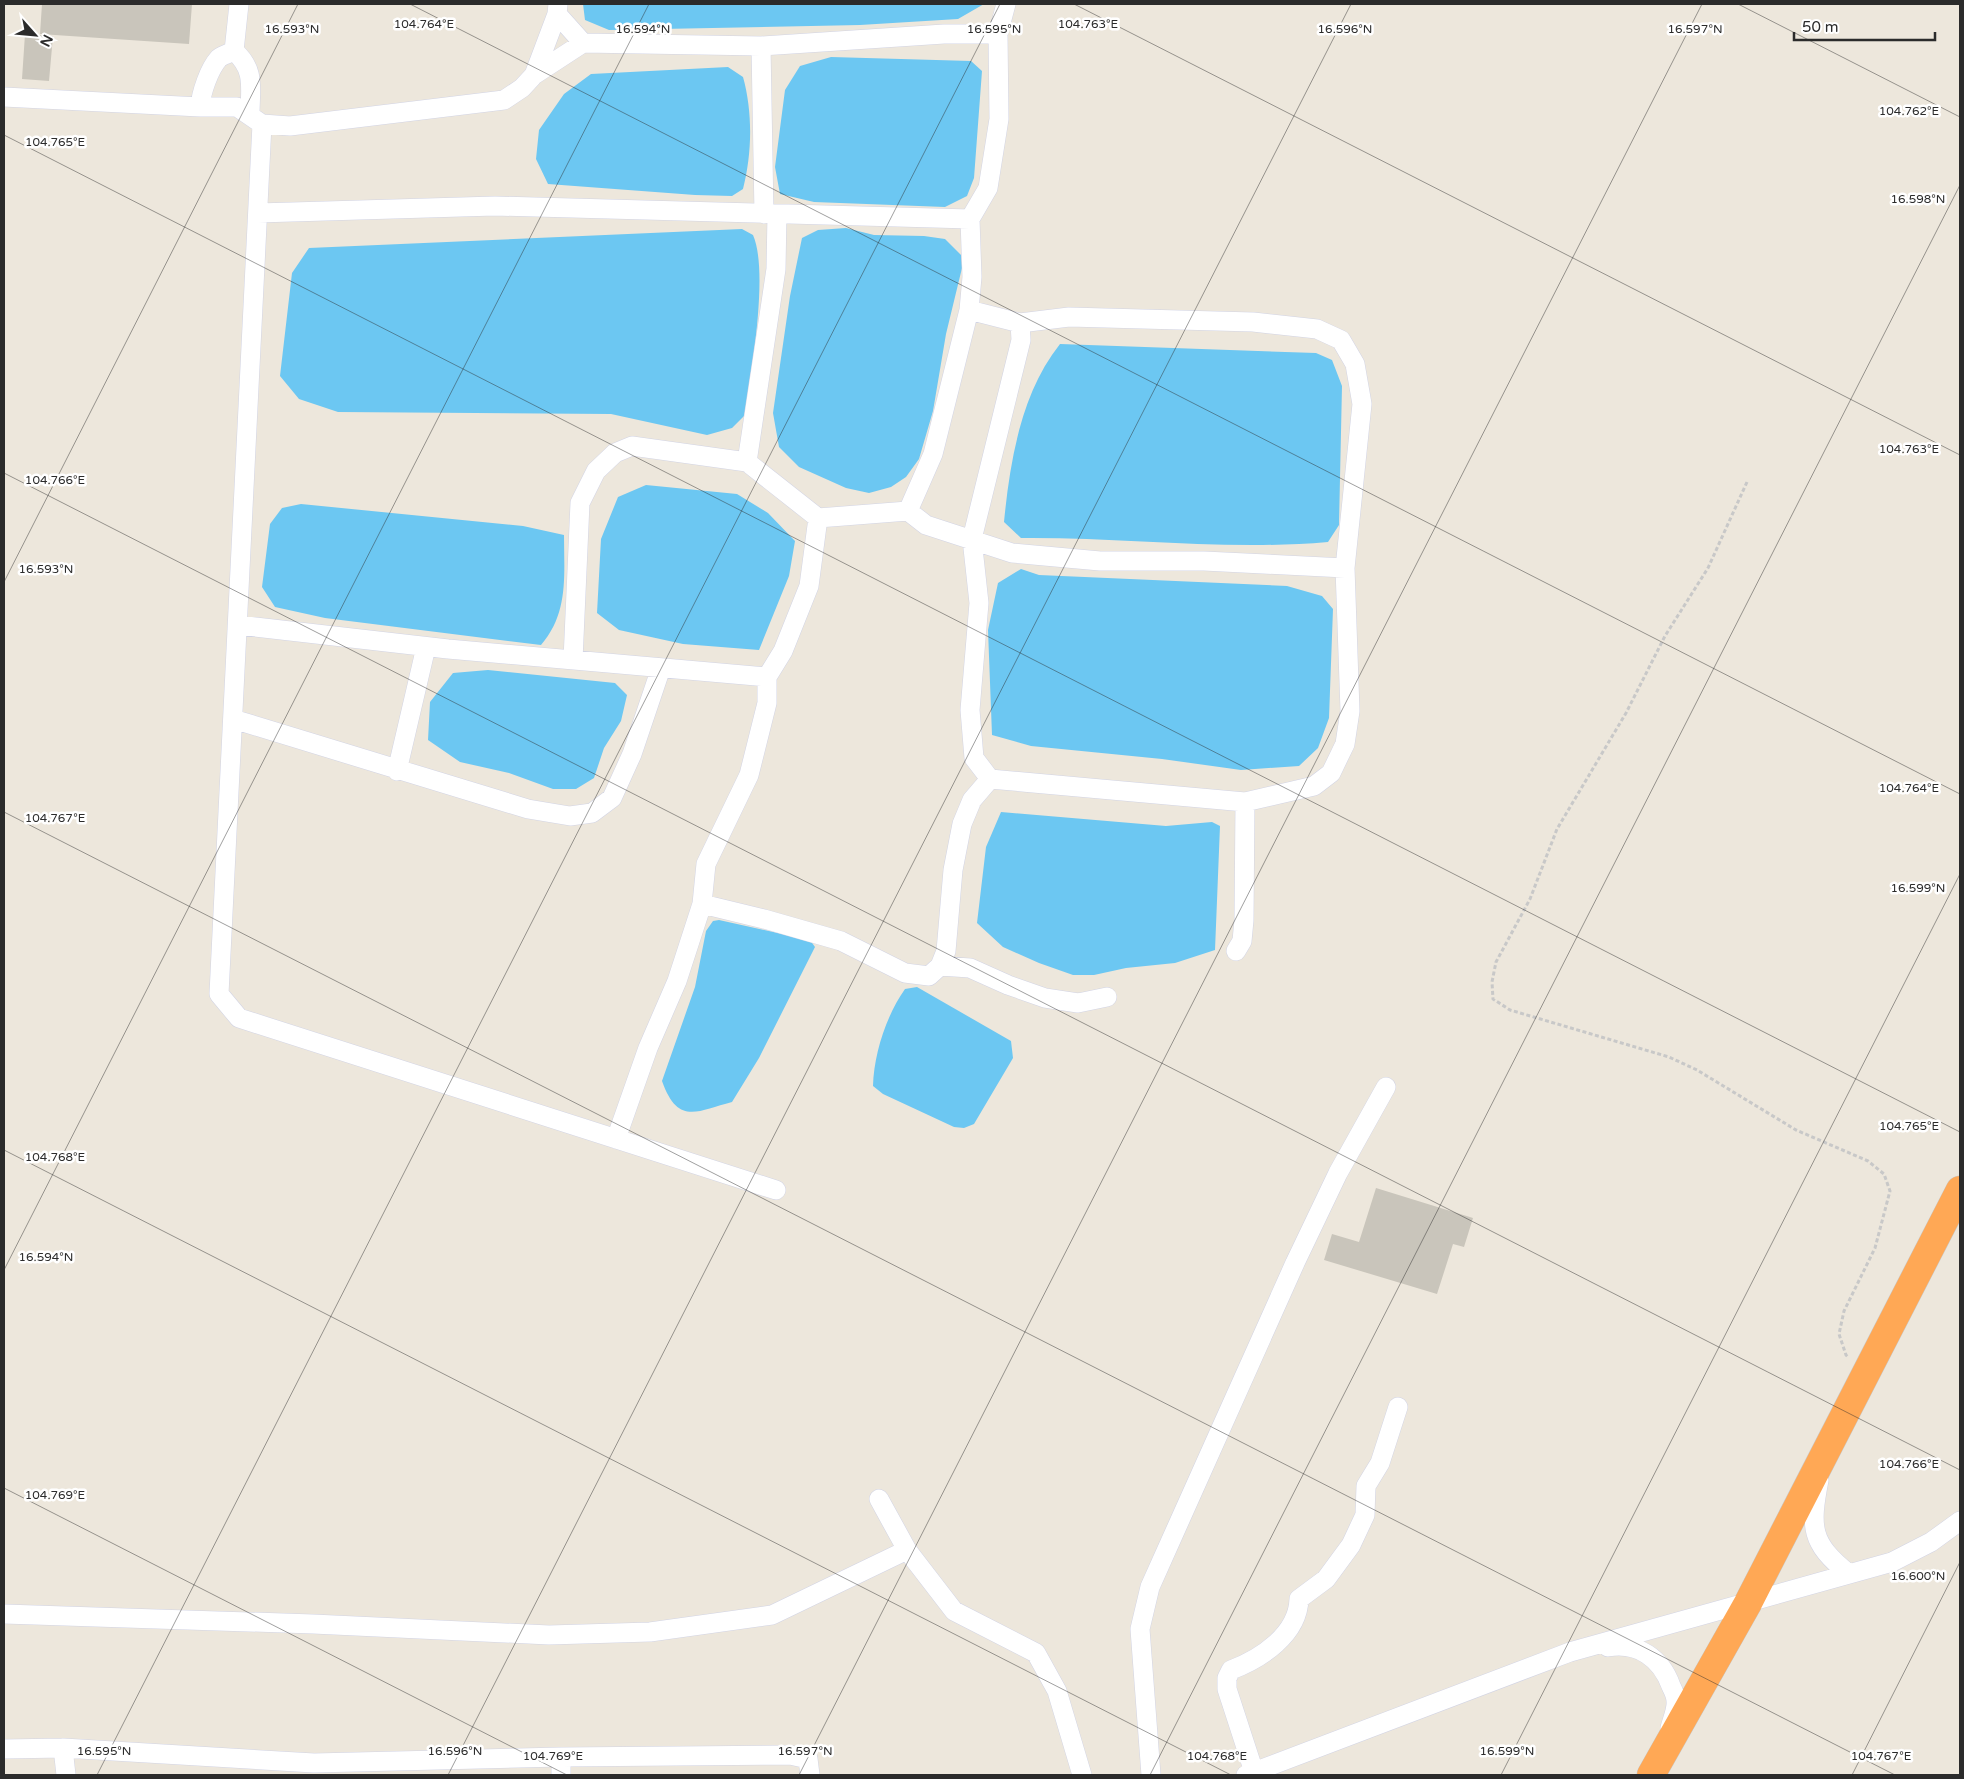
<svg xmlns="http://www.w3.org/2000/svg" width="1964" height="1779" font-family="'Varela Round',sans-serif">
	<rect width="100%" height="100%" fill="#ede7dc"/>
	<path fill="#6cc7f2" d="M583,4H984L958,19L860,25L609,30L585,20Z
		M831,57L971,61L982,71L974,178L967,196L945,207L814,202L780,194L775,167L785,90L800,66Z
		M728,67L743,77C753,113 752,154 743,189L732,196L695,195L548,184L536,159L539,130L564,94L591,74Z
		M846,228L874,235L924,236L945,239L961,255L962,268L946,334L933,411L919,459L906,477L891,487L869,493L846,488L799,467L779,447L773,413L790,296L802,238L818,230Z
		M742,229L753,235C769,272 751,370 746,414L732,428L707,435L611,414L338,412L299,399L280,376L292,273L309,248Z
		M1060,344L1316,353L1332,360L1342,386L1339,525L1328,542C1226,551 1123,537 1021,538L1004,522C1010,461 1021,393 1060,344Z
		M646,485L737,494L768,513L795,541L789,576L759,650L683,644L619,630L597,613L601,539L618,497Z
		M301,504L523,526L564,535C564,575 569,613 541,645L325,618L275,607L262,587L270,524L282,508Z
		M1021,569L1039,575L1287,586L1322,596L1333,609L1329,718L1318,748L1299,766L1241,770L1162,759L1031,746L992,735L988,630L998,583Z
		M488,670L615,683L627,695L621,721L604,748L594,778L576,789H553L509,773L460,762L428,740L430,702L453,673Z
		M1001,812L1166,826L1212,822L1220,826L1215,950L1175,963L1126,968L1094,975H1073L1039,963L1003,947L977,923L986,847Z
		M719,920L810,940L815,947L759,1058L732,1102C697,1111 678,1126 662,1081L695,987L706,931L713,921Z
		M917,987L1011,1041L1013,1058L974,1124L964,1128L954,1127L883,1094L873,1086C874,1054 886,1016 905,989Z"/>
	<path fill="#c9c5bb" d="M42,4H192L189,44L40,34Z
		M25,34L53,36L49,81L22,79Z
		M1376,1188L1473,1218L1464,1247L1453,1244L1437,1294L1324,1260L1332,1234L1359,1242Z"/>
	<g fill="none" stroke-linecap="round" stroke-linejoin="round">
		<g stroke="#d2d4e4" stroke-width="20">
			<path id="minor" d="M557,14L583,43
				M761,46L764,214
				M234,51L239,4
				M534,75L583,43L761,46L944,34H998
				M4,97L200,107H237L262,124L219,994L239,1018L776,1190
				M200,107C201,93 209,69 219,58C223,55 230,53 234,51C256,70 250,88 250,115
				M262,124L290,126L504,100L522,88L534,75L557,14L558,4
				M258,213L495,206L970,219
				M908,511L926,525L1012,553L1100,561H1204L1345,568
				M818,518L908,511L933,454L969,310L972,277L970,219L988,188L999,119L998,34L1006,4
				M238,625L448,649L767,677
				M573,660L580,503L596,471L615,453L632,446L747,462
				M233,719L528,809L570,816L592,813L612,798L632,754L661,668
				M397,771L426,647
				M990,779L974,758L970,710L979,603L972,539L1021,340L1020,323
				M702,904L764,919L841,941L905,973L929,976L940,966L946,951L953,870L962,824L972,800L990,779L1245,802L1314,786L1331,773L1345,744L1350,711L1345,568L1362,404L1355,364L1341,340L1317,329L1253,322L1069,317L1020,323L969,310
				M1236,951L1242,941L1244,920L1245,802
				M940,966L970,968L1008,985L1045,998L1078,1003L1107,997
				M616,1139L648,1048L677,981L702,904L706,864L749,775L767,703V677L783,651L809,586L818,518L747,462L776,269L777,214
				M1819,1480C1810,1527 1810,1543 1849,1574
				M879,1499L907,1550L954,1611L1036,1653L1057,1691L1082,1775
				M4,1614L313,1624L549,1635L650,1632L772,1615L907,1550
				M1608,1647C1638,1642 1661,1658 1671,1686C1673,1690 1676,1696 1676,1701C1677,1709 1672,1720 1670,1728
				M63,1748L66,1775
				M4,1749L63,1748L314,1763L561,1757L790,1755L808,1759L810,1775
				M1254,1772L1227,1689V1678L1231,1670C1260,1659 1298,1635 1299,1599L1326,1579L1351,1545L1365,1515L1366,1486L1380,1463L1398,1407
				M561,1775V1757
				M1151,1775L1140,1629L1150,1587L1295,1263L1338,1173L1386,1087
				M1246,1775L1570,1652L1892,1562L1931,1542L1960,1521"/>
		</g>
		<g stroke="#c8c8c8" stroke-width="29">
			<path id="highway" d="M1651,1775L1748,1603L1960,1190"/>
		</g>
		<path stroke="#c8c8c8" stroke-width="3" stroke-dasharray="4 2.5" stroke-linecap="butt" d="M1747,482L1708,568L1665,636L1626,713L1557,829L1530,899L1496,962L1492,982L1493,999L1510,1010L1669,1057L1697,1070L1796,1130L1868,1161L1884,1174L1890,1191L1875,1248L1844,1311L1839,1334L1846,1355L1849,1358"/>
		<use href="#minor" stroke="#fff" stroke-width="19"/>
		<use href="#highway" stroke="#ffa855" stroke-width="28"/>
	</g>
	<path fill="none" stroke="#2b2b2b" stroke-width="1" stroke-opacity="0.45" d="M410,4L1960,794M1074,4L1960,455M1738,4L1960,117M4,135L1960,1132M4,473L1960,1470M4,582L298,4M4,812L1895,1775M4,1150L1231,1775M4,1270L649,4M4,1488L567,1775M97,1775L1000,4M448,1775L1351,4M799,1775L1702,4M1150,1775L1960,185M1501,1775L1960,874M1852,1775L1960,1562"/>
	<g font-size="12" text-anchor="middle" fill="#2b2b2b" stroke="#fff" stroke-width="5" stroke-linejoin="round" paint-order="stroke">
		<text x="424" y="28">104.764°E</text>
		<text x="1088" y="28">104.763°E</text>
		<text x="292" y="33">16.593°N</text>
		<text x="643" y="33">16.594°N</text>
		<text x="994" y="33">16.595°N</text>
		<text x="1345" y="33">16.596°N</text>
		<text x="1695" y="33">16.597°N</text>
		<text x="1909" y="115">104.762°E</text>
		<text x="55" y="146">104.765°E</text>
		<text x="1918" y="203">16.598°N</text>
		<text x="1909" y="453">104.763°E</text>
		<text x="55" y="484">104.766°E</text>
		<text x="46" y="573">16.593°N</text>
		<text x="1909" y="792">104.764°E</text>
		<text x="55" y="822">104.767°E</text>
		<text x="1918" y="892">16.599°N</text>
		<text x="1909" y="1130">104.765°E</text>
		<text x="55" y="1161">104.768°E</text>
		<text x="46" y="1261">16.594°N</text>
		<text x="1909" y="1468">104.766°E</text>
		<text x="55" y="1499">104.769°E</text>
		<text x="1918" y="1580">16.600°N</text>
		<text x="104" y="1755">16.595°N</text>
		<text x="455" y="1755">16.596°N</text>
		<text x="805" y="1755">16.597°N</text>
		<text x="1507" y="1755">16.599°N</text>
		<text x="553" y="1760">104.769°E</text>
		<text x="1217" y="1760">104.768°E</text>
		<text x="1881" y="1760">104.767°E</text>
	</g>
	<rect width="1964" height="1779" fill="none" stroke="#2b2b2b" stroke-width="10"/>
	<g transform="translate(35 35) rotate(117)" stroke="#ffffff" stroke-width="4" paint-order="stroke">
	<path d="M0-4L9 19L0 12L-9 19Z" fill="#2b2b2b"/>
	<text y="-8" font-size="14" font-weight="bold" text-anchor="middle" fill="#2b2b2b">N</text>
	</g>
	<path d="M1794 32v8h141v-8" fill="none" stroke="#2b2b2b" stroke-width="2.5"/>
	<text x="1802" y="32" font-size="15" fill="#2b2b2b" stroke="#ffffff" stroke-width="4" paint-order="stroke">50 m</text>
</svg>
